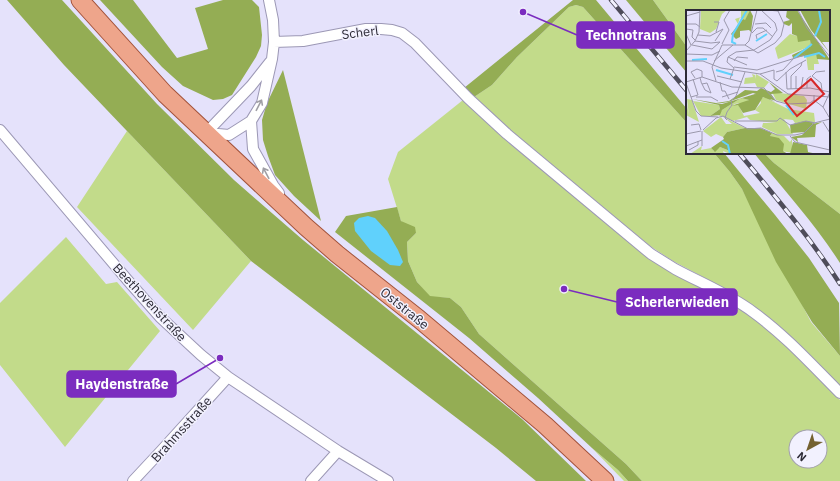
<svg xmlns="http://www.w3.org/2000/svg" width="840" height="481" font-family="'IBM Plex Sans',sans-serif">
	<rect width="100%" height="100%" fill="#e5e2fb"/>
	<path fill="#c2db8a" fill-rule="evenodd" d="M653,0H840V214L774,163L764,153H829V11H687V47Z
		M576,5L583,7L687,123V153H714L730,172L742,189L811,322L840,356V386L790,336L763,313L733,293L673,261L650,246L511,131L474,97L492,85L517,57L569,7Z
		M463,100L510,144L647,256L732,303L762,324L788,347L840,400V481H642L626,464L479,334L461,307L450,298L430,297L417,282L408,261L407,242L416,233L401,221L388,179L398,152ZM796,437H820V461H796Z
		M127,131L251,261L193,330L77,207Z
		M66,237L106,284L117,282L160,331L65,447L0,365V303Z
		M592,448L618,470L628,481H624Z"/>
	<path fill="#94ad54" d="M7,0H62L157,104L234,180L303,240L522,419L586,481H536L496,448L251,261L64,65Z
		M100,0H133L177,58L208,49L195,8L223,0H252L259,7L262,35L261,46L256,57L232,95L223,99L213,100L183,86L162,67Z
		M573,0H596L687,109V123L583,7L576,5L569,7L517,57L492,85L474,97L464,88Z
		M626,0H653L687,47V73Z
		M283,70L321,221L294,196L275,175L268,156L263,140L262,120L267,103Z
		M714,153H724L775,215L809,258L839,303L840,356L812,322L776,262L742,189L730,172Z
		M754,153H764L774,163L840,214V263C815,224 783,189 754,153Z
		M397,207L401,221L415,227L416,233L407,242L408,261L417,282L430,296L450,298L461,307L479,334L626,464L642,481H628L618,470L592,448L538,398L469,338L335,232L346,216Z"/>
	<path fill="#60d1fc" d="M368,216L375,218L387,231L398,250L403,262L400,266L390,265L371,251L355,231L354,223L359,218Z"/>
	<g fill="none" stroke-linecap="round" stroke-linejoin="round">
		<g stroke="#9c98b5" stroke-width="12">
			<path id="street" d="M274,42L303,41L366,29H381L392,30L402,33L415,43L468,98L507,134L651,254C659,259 667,264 675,269C701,283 729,294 753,312C785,335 812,365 840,393
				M251,121L253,149L273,185L279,193
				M0,130L130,283L160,317L201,355L228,377L338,451L388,481
				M206,133L251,86L270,62
				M207,133L229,135L251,121L262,103L272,59L274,42L273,20L269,0
				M133,481L161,451L228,377
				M311,481L338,451"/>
		</g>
		<g stroke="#a3533b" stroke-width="19">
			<path id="primary" d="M80,0L165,94L306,227L337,254L419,319L545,425L605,481"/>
		</g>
		<use href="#street" stroke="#fff" stroke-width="10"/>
		<use href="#primary" stroke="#eea58b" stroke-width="17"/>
		<g stroke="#4e4c5a" stroke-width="4.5">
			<path id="rail" d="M611,0L687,91
				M739,153C774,195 810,237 840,284"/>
		</g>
		<use href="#rail" stroke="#f2f1fe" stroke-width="3" stroke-dasharray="9" stroke-linecap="butt"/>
	</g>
	<defs><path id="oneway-shaft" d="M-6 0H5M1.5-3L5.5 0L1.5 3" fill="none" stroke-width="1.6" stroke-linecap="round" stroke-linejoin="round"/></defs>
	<g stroke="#a09fa5">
		<use href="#oneway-shaft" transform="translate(259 105) rotate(-63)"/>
		<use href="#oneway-shaft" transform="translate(266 173) rotate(-118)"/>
	</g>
	<g text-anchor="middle" stroke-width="3" stroke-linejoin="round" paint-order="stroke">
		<g font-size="13" fill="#2c2a36" stroke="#f2f1fe">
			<text transform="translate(360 32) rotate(-7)" y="5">Scherl</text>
			<text transform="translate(150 302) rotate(47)" y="5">Beethovenstraße</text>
			<text transform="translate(405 308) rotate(39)" y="5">Oststraße</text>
			<text transform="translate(181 429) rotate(-48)" y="5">Brahmsstraße</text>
		</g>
	</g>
	<g transform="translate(686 10)">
		<rect width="144" height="144" fill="#e5e2fb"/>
		<path d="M15,0H41L36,4L30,19L24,23L14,19ZM55,0H64L59,11L54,7L52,14L49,9L55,7ZM104,24L124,30L125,36L92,49L89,38ZM130,43L133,54H128V60H122L120,45ZM66,64L69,65V69L70,64L83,72L78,78L71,77L69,73L58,74L59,68L67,67ZM86,82L118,86L121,90L120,99L90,90ZM78,87L102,99L128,103L129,112L120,111L106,115L109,113L107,110L98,109L107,124H91L76,117L77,113H90L64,110L61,107L47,111L32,105L36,100L55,88L63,90L55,95L53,93L49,94L46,96L52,94L58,106L74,103L69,100L75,93L74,89ZM0,89L3,106L1,89L6,90L13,112L0,105ZM7,91L33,95L34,99L24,106H15ZM35,107L40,114H46L39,108L59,118L41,122L37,127L30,124L25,127L17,121ZM86,123L98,126L104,132L106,129V143L96,141L93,132L84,126ZM16,136L15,140L25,138L28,141L34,137L44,141V144L37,141L38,144H4Z" fill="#c2db8a"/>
		<path d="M64,0L67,6L65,22L63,20L54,21V27L50,29L45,24L57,9L59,10ZM101,0H111L144,50L131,49L130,44L107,48L106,45L125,36L124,30L112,32L111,26L106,24V13L103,16L98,14L97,12L104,10L100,7ZM114,0H144V32H136L144,43L125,20ZM83,72L97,83L85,84L90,91L67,83L42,92L36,93H30L43,91L59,80L71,81L75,78L85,82L89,79ZM69,84L77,85L89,92L77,87L69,100L57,103L52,95L45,96L63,90L55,88L36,100L34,105L24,106L34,99L33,95L6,89L36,94ZM119,111L128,112L119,122L105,123L104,115ZM136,112L130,115L129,127L111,128L112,132L105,127L116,125L126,114ZM59,118H74L86,123L84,126L93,128L98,134L97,141L102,144H44V141L34,137L29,142L25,138L38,129L37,127L41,122ZM107,132L121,135L122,142L131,144H104Z" fill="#94ad54"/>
		<path fill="none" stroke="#60d1fc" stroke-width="2" d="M129,26L135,12L133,0M70,31L81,24M50,34L46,32L47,24L61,0M118,47L133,43L139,47M108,48L126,34M6,50L21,49M30,60L47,65M100,95L108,105M36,131L42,135L44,144"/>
		<path fill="none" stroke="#9b98ac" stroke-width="1" d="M112,0L121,18L144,47M0,6L14,2M28,12H33L30,22M0,14H10L14,17M69,14L80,13L85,18M0,19L7,20L6,27L9,30M66,23L71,18H77L87,27M0,24L5,35M12,25L24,26L37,19M71,29L70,25L81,20M9,31L25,33L34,32M29,31L37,19M36,34L43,20L38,10L44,0M6,35L26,39L34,32M36,35H59L72,43L89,33L95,26L98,14L92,1L81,0M59,35L63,31L71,0M0,41L9,31L13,22L14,0M0,44L26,45L34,41M42,47L61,55M0,51H17L35,58L74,64L102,84L144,87M28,51L47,35M48,51L51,47L62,48M48,57L71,60L119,45M90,62L97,60L108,48M100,62L101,79L124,78L144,82M74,64L88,60V69L91,71L104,59L120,50M31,66L56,72M9,68L5,62L11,59L16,61V67M14,68L15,71V72L19,80L25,83L21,73L16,74M44,69L48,58L41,52L42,47L50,42L68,40L84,30L91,20L89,13L75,0M30,71L26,57L36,35M0,72L16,67L46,77L78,78L90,91L101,94L124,93L128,90M34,72L36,81H39L43,89M0,73L10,101L15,106L32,107M121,78V69L125,66M105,79V66L115,56L116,52M110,79V66M115,79L117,67M136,80L135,73L126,66L130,62L139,61M128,85V90L137,97L143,107M5,87L12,85L7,69M10,87H25L32,91M36,87L52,82M137,97L144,82M41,110L39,108L41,102L46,95L45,91L50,86L59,62M49,111H91L94,108L104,115L120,111L129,113M137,112L144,123M5,115L13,114L15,120M17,120L30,108L37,106L62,119L75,118L91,125H109L118,123L128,113L144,109M0,124L15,121M104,126L109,132L144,140M0,136L16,130M16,136V121M3,140L12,135V131"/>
		<path fill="#d62828" fill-opacity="0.15" stroke="#d62828" stroke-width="2" d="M125,69L138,84L111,106L99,91Z"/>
		<rect width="144" height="144" fill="none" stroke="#2c2a36" stroke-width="2"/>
	</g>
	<path fill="none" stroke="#7b2cbf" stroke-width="1.5" d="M523 12L577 35M564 289L617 302M220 358L176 384"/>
	<g fill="#7b2cbf" stroke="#f2f1fe" stroke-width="1.5">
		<circle cx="523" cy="12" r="4"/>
		<circle cx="564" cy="289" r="4"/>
		<circle cx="220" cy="358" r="4"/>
	</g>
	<g fill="#7b2cbf" stroke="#7b2cbf" stroke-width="1.5">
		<rect x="577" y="22" width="97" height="26" rx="4"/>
		<rect x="617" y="289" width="120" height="26" rx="4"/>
		<rect x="67" y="371" width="109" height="26" rx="4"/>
	</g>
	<g font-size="14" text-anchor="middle" font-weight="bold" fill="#fff">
		<text x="626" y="40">Technotrans</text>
		<text x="677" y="307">Scherlerwieden</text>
		<text x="122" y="389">Haydenstraße</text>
	</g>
	<g transform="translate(808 449) rotate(220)"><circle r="19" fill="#f2f1fe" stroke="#a3a1ae"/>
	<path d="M0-3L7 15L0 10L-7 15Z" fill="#746130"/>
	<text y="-6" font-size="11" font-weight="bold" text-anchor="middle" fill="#2c2a36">N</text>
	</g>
</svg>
